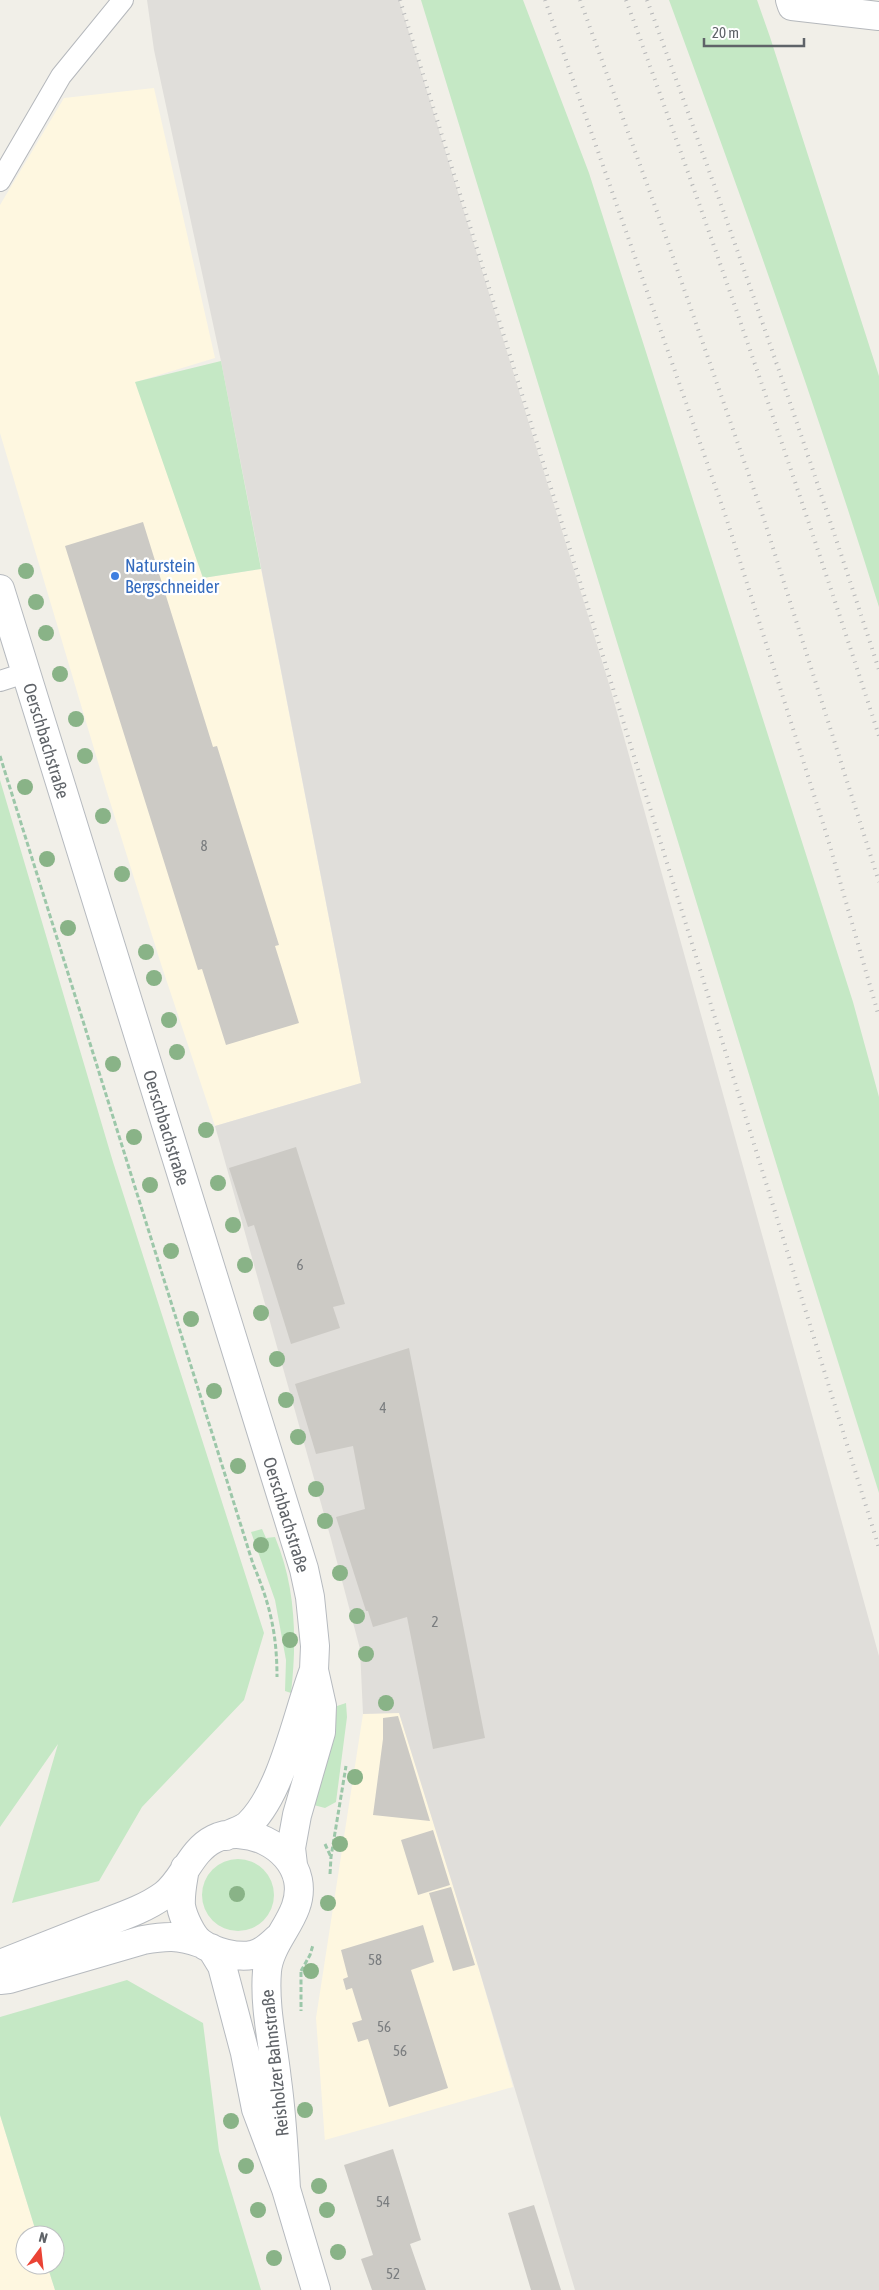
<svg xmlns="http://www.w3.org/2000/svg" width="879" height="2290" font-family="'Asap Condensed',sans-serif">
	<rect width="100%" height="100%" fill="#f1efe8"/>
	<path fill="#fef7e0" d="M154,88L215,358L136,382L203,578L261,569L361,1083L215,1126L161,964L106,789L0,433V205L64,98Z
		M399,1712L478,1966L513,2087L325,2140V2142L316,2018L363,1714Z
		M0,2115L37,2235H25V2265H47L55,2290H0Z"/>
	<path fill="#e0deda" d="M147,0H399L610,687L879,1656V2290H575L478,1966L399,1713L363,1714L360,1649L331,1539L215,1126L361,1083L221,361L154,50Z"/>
	<path fill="#c5e8c5" d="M421,0H523L589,173L853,1002L879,1097V1493L784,1189Z
		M669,0H757L770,37L879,376V607C815,402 743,201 669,0Z
		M221,361L261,569L203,578L135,382Z
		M0,780L113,1162L264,1633L244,1700L142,1807L99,1881L12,1903L58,1744L0,1827Z
		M262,1529L266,1538L275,1537C296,1587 297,1640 291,1693L285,1691L286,1660L275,1600L251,1532Z
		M346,1703L347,1717L336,1802L325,1808L310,1804L335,1724L337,1706Z
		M202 1895a36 36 0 1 1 72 0a36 36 0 1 1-72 0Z
		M127,1980L203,2023L219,2151L261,2290H55L47,2265H55V2235H37L0,2115V2017Z"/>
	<path fill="#cccac5" d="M143,522L213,747L217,746L279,945L275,946L299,1023L226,1045L202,969L198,970L65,546Z
		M296,1147L345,1304L333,1307L340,1328L291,1344L254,1225L248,1227L229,1168Z
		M409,1348L485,1738L433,1749L407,1617L373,1627L368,1611H366L336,1517L365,1509L353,1446L316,1454L295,1384Z
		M398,1716L430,1821L373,1815L383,1739V1718Z
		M433,1830L450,1885L418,1895L401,1840Z
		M451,1887L475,1965L453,1971L429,1893Z
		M423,1925L434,1962L411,1970L448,2088L389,2107L368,2039L358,2042L352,2023L362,2020L352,1988L346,1990L343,1979L348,1977L341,1950Z
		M393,2149L421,2240L410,2244L426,2290H372L361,2259L373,2255L344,2165Z
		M534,2205L561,2290H531L508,2213Z"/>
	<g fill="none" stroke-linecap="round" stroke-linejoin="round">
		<g stroke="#b5b8bc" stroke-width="22">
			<path id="lane" d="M0,181L61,76L123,0
				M0,681L25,673"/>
		</g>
		<g stroke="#b5b8bc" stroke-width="30">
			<path id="street" d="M790,0L792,6L879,16"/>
		</g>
		<g stroke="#b6babf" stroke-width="30">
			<path id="secondary" d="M0,589L304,1569L310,1597L315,1646L314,1670L322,1706L321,1732L297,1815L291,1848L293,1865
				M226,1836C233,1832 245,1829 250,1823C283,1790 297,1714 314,1670
				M185,1868C183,1881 180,1893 181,1906C183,1917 192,1937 201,1943C213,1952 238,1958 252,1955C263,1953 270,1945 278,1938
				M211,1948L222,1966L245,2053L256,2109L286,2189L316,2290
				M0,1964C33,1951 66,1938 99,1925C120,1917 145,1909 164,1895C184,1880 190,1851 214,1839C245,1824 291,1845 298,1880C305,1915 270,1938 267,1971C264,2007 273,2043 277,2080C282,2116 284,2152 286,2189
				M0,1980L9,1979L143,1940C166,1936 178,1935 200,1943"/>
		</g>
		<path stroke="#9cc7a9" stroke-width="3" stroke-dasharray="5 2.5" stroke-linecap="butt" d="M0,756L253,1564C270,1604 277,1634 277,1677
			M325,1844L331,1857
			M330,1874L331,1857L346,1766
			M301,1971L310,1955L313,1945
			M301,1972V2011"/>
		<use href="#lane" stroke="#fff" stroke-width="20"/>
		<use href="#street" stroke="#fff" stroke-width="28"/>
		<use href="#secondary" stroke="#fff" stroke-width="28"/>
		<path stroke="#b6b7b8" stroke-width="4" stroke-dasharray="1 6" stroke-linecap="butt" d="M400,0L879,1548
			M545,0L726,517L827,836L879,1017
			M580,0L660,220L760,507L879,882
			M626,0C715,244 799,489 879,736
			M647,0C729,222 806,445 879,670"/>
	</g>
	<g fill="#89b387">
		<circle cx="26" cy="571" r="8"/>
		<circle cx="36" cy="602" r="8"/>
		<circle cx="46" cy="633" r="8"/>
		<circle cx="60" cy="674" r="8"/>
		<circle cx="76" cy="719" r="8"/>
		<circle cx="85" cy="756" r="8"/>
		<circle cx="25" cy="787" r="8"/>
		<circle cx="103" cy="816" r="8"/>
		<circle cx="47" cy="859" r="8"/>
		<circle cx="122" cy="874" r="8"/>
		<circle cx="68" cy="928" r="8"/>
		<circle cx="146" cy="952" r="8"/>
		<circle cx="154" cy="978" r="8"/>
		<circle cx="169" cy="1020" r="8"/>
		<circle cx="177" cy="1052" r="8"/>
		<circle cx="113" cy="1064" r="8"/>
		<circle cx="206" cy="1130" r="8"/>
		<circle cx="134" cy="1137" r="8"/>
		<circle cx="218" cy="1183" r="8"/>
		<circle cx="150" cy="1185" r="8"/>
		<circle cx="233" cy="1225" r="8"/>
		<circle cx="171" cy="1251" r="8"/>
		<circle cx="245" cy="1265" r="8"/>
		<circle cx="261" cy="1313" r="8"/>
		<circle cx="191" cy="1319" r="8"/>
		<circle cx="277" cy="1359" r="8"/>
		<circle cx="214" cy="1391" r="8"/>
		<circle cx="286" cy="1400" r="8"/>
		<circle cx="298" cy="1437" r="8"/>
		<circle cx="238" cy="1466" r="8"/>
		<circle cx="316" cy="1489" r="8"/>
		<circle cx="325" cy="1521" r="8"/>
		<circle cx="261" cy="1545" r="8"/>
		<circle cx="340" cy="1573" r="8"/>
		<circle cx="357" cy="1616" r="8"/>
		<circle cx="290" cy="1640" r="8"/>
		<circle cx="366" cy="1654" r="8"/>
		<circle cx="386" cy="1703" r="8"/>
		<circle cx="355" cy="1777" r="8"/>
		<circle cx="340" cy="1844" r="8"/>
		<circle cx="237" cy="1894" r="8"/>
		<circle cx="328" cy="1903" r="8"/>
		<circle cx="311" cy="1971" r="8"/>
		<circle cx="305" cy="2110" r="8"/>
		<circle cx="231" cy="2121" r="8"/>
		<circle cx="246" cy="2166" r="8"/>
		<circle cx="319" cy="2186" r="8"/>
		<circle cx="258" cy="2210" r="8"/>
		<circle cx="327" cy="2210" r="8"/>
		<circle cx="338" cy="2252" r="8"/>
		<circle cx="274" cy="2258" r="8"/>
	</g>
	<circle fill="#3f7fe0" stroke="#fff" stroke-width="2" cx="115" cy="576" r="5"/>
	<g text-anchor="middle" stroke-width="4.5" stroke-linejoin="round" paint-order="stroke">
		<g font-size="15" fill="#7a7d7f">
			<text x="204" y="851">8</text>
			<text x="300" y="1270">6</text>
			<text x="383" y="1413">4</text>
			<text x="435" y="1627">2</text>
			<text x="375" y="1965">58</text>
			<text x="384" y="2032">56</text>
			<text x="400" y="2056">56</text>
			<text x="383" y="2207">54</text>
			<text x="393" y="2279">52</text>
		</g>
		<g font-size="18" fill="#366cbe" stroke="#fff" text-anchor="start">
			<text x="125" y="572">Naturstein<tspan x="125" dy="21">Bergschneider</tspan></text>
		</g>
		<g font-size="18" fill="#5f6368" stroke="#fff">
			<text transform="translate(46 741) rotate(73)" y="6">Oerschbachstraße</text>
			<text transform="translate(166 1128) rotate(73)" y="6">Oerschbachstraße</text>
			<text transform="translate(286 1515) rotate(73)" y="6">Oerschbachstraße</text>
			<text transform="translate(275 2063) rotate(-96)" y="6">Reisholzer Bahnstraße</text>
		</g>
	</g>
	<g transform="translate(40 2250) rotate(15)"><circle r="24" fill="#ffffff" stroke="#bfc1c3"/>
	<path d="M0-4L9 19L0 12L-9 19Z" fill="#ea4335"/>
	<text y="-8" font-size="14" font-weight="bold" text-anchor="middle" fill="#5f6368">N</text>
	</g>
	<path d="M704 38v8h100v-8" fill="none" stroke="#5f6368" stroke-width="2.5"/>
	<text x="712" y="38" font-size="15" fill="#5f6368" stroke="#ffffff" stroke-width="4" paint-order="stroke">20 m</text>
</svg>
